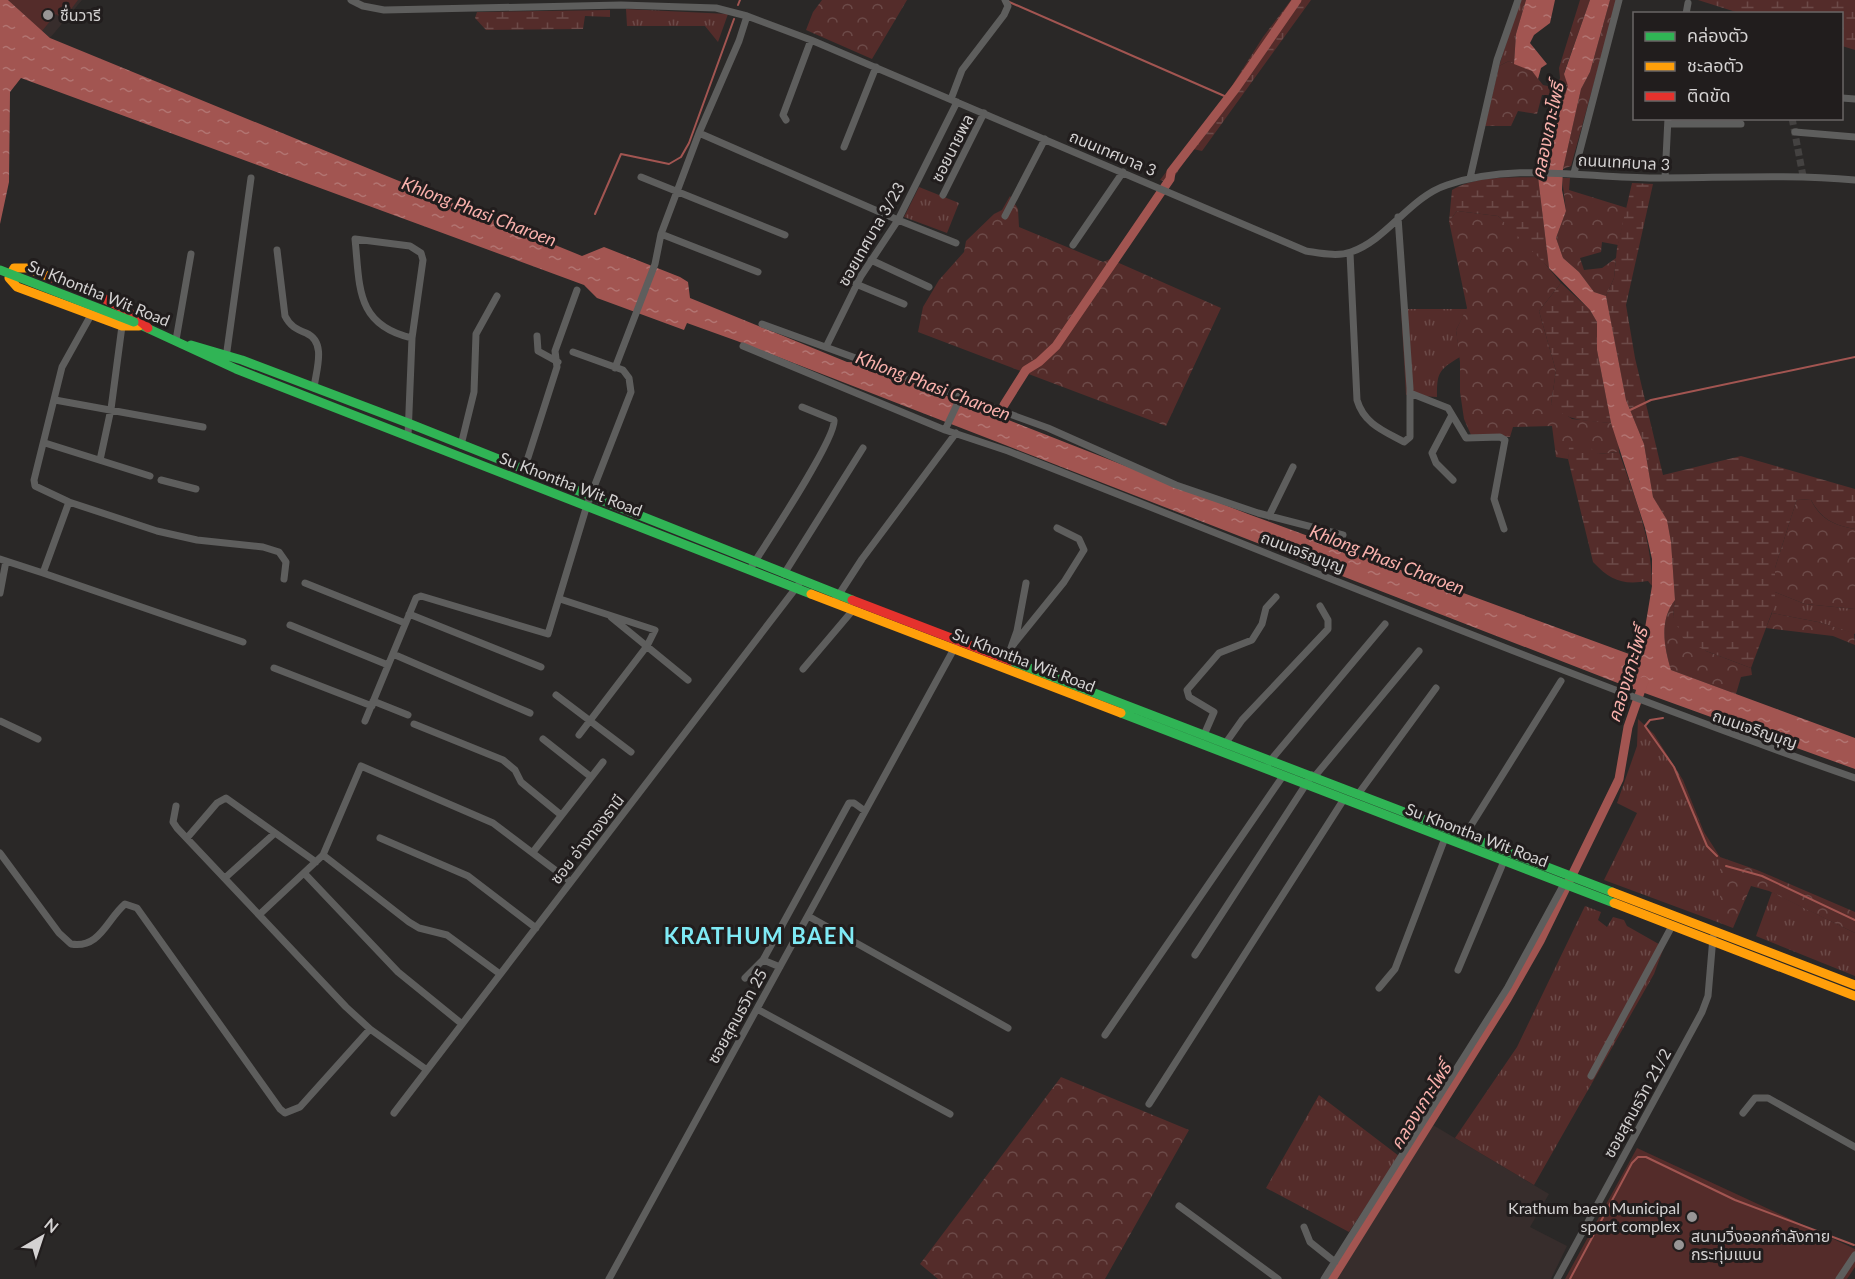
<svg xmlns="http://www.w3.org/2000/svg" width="1855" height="1279" font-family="Lato,'Noto Sans Thai',sans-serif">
	<defs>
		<pattern id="grass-tufts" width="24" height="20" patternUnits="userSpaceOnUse" patternTransform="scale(1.5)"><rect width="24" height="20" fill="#542c2a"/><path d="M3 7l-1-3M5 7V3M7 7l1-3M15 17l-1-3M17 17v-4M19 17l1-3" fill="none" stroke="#6c4a48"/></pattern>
		<pattern id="forest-crowns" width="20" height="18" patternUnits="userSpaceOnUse" patternTransform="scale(1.5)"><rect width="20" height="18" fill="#542c2a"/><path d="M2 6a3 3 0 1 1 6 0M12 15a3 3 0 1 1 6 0" fill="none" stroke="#6c4a48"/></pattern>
		<pattern id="wetland-marsh" width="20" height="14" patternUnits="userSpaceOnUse" patternTransform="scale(1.5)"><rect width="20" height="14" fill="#542c2a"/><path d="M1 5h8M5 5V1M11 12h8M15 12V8" fill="none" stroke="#6c4a48"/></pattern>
		<pattern id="water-ripples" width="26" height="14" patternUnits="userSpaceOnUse" patternTransform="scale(1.5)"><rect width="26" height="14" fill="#a25551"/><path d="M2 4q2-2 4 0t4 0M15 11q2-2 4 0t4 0" fill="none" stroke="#b27471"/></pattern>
	</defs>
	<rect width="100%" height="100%" fill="#2a2827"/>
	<path fill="#372d2c" d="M8,0H82L50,38Z
		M1433,1125L1549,1194L1530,1227L1567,1246L1551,1279H1337Z"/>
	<path fill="url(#grass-tufts)" d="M1520,0H1526L1516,34L1514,64L1509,61L1499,66Z
		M626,9L728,14L718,42L705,26H627Z
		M919,187L959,203L947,233L904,217Z
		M1401,309H1467L1456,330L1460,357C1438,370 1437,373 1437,397L1406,395Z
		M1775,592L1805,604L1855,609V634L1818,622L1772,613Z
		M1638,719L1654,734L1683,780L1704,832L1720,857V923L1604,880L1637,813L1617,803L1637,746Z
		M1772,892L1855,933V976L1756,936Z
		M1585,906L1601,912L1598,920L1607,927L1613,917L1624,920L1627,926L1664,947L1654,974L1534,1185L1455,1138L1517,1047Z
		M1319,1095L1399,1156L1349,1232L1266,1188Z"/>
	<path fill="url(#forest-crowns)" d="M822,0H907L872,59L806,30L813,12Z
		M1580,0H1590L1564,73L1569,86L1565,95H1542L1537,114L1518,111L1511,126H1485L1499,66L1509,61L1532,71L1543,85L1557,88L1560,78L1559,68Z
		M1610,0H1617L1571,166L1563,169L1581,89L1590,72Z
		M1562,178H1570L1569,190L1627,208L1618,245L1602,242L1601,252L1580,258L1584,270L1602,268L1616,258L1614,278L1606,296L1594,292L1579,272L1563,258L1556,238L1566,211Z
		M1010,196L1018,209L1019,227L1103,262L1110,259L1221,308L1166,426L918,332L923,307L939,280L964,252L966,241L994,214L1002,210Z
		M1457,211L1498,216L1532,248L1561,283L1539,311L1556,371L1551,404L1572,419L1611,423L1618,439L1619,452L1598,454L1570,447L1568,459L1556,457L1552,426L1513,427L1510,437L1471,435L1464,419L1460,392V362L1456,330L1467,308L1449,221Z
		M1797,499L1811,500C1821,520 1834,525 1855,529V609L1805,604L1775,592V568Z
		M1675,600L1673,617L1706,651L1751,668L1752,675L1741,677L1736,694L1671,670C1664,647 1659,620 1675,600Z
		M1772,613L1818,622L1854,633L1855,645L1833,636L1766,628Z
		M1720,857L1757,870L1855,912V933L1769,891L1751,886L1733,928L1720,923Z
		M1061,1077L1189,1130L1105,1279H938L920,1264Z"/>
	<path fill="url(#wetland-marsh)" d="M1291,0H1311L1202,151L1193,149L1170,183L1160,180L1228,92L1263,37Z
		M1698,0H1855V50L1842,46V14L1739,13Z
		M610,10V17L585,16L583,29L486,30L475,18L477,12Z
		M1538,177L1549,268L1498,216L1457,211L1449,221L1452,190C1477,175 1511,178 1538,177Z
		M1632,183L1653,184L1626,305L1635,358L1663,475L1741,456L1855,489V529C1834,525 1822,520 1811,500L1797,499L1775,568V604L1751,668L1706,651L1683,638L1673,617L1675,600L1671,542L1667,521L1653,497L1644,444L1626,400L1606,296L1614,278L1617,248Z
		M1561,283L1590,310L1597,322V350L1611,423C1589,421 1566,422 1551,404L1556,371L1539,311Z
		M1584,443L1598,454L1619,452C1634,496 1652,538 1652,586L1648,581C1623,585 1611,581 1593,562L1568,459L1569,447Z"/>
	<path fill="#542c2a" d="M8,0H78L63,20L56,14L42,31Z
		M1637,1148L1855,1249V1267L1847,1279H1565Z"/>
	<path fill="url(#water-ripples)" d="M0,0H8L50,38L582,256L604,247L680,277L688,282L690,298L847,362L863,363L1248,514L1640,658L1652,586V559L1645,528L1611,423L1597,350V322L1590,310L1549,268L1538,177L1551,157L1557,95H1565L1568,86L1564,74L1590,0H1610L1590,72L1581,89L1563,169L1562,190L1566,211L1556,238L1563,258L1579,272L1594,292L1606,296L1626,400L1644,444L1653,497L1667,520L1671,542L1675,600C1659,620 1664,647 1671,670L1855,738V769L1628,687L737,341L687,323L684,330L597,298L584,285L21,78L10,92L9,182L0,224Z
		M1526,0H1555L1550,23L1534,35L1530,43L1547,64L1541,68L1538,79L1532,71L1514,64L1516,34Z"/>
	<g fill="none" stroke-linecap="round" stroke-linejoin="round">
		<path stroke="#a25551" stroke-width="2" d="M1007,1L1229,98
			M738,5L740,0
			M595,214L621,154L669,164L681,157L689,143L734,19
			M1628,411L1651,400L1855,357
			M1663,718L1650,720L1645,726L1674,767L1707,846L1717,856
			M1726,866L1762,876L1855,920
			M1570,1279L1632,1163L1638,1157H1646L1735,1200L1854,1245"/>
		<path stroke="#a25551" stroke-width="9" d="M1004,405L1026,370L1039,362L1056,346L1170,179L1171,172L1236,88L1297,0
			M1332,1279L1507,999L1540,941L1619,779L1628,727L1644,681"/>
		<path stroke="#444241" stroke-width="7" stroke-dasharray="7 3.5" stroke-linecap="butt" d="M1792,118L1803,176"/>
		<path stroke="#5e5e5d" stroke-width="7" d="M351,0L363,6L384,10L621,5L716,8L747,16L811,40L1306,251C1320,253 1337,257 1351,252C1387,240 1410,197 1447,185C1515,162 1585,178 1655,178C1722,178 1788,174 1855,180
			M1686,14L1688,3
			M1842,98L1855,99
			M951,99L962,70L1004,15L1008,6L1005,0
			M786,120L783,115L811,40
			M1668,124H1741
			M1795,132L1855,137
			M699,133L898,220L956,243
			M844,147L876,67
			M1574,173L1619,0
			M641,177L785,235
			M1470,178L1497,60L1518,0
			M1665,178L1668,118
			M943,195L984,113
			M1005,216L1045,139
			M661,234L758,272
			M1073,245L1123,172
			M277,250L285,316C290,326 296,329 306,333C327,342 316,370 314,388
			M1350,253L1357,400C1364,424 1384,431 1404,442L1410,437V388L1398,217
			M871,260L929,287
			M856,284L904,304
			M91,315L62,367L34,480L35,486L69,502L157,531L197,540L263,547L279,552L286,562L284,579
			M762,324L1048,428L1176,485L1258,513L1343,535
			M537,336L538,351L558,362
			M176,340L191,254
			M743,346L945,430L1008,451C1290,561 1570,678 1855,778
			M826,347L861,276L898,220L957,102
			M226,358L251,178
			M615,368L655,264L661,234L699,133L739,41L747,16
			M1410,393L1448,408L1466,438L1500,437L1505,440L1494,499L1504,529
			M55,400L203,427
			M1452,415L1432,453L1436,463L1453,480
			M945,430L961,396
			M408,436L412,338L423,260L421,253L410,246L355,239C360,286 355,325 412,338
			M45,443L150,476
			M461,445L474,392L476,334L497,296
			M100,460L111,409L122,326
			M524,470L557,367L555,351L577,290
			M161,480L196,489
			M69,502L43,573L243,642
			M1269,516L1293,467
			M0,559L43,573
			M752,566C766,544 837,437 834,420L802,407
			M784,574L863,448
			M305,583L405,623
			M0,593L6,561
			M560,599L655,630L647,646L579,735
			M836,599L862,559L956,433
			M409,614L541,667
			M611,617L688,680
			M290,625L388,665
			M1013,645L1064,582L1084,550L1079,539L1057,528
			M393,654L530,713
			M1007,659L1017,631L1026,583
			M274,668L372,706
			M803,669L853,610
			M556,695L631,752
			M373,701L408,715
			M0,721L38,739
			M365,721L416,598L421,596L548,634L587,505L631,392L629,378L623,370L573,352
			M414,724L503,760L515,770L521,782L561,815
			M1204,735L1214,712L1189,697L1187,690L1219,653L1252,640L1262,624L1266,608L1276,597
			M543,739L591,777
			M1225,744L1242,720L1328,629V620L1320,606
			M1270,761L1385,624
			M1315,776L1419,651
			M1359,793L1436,688
			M176,806L173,822L177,828L346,1007L370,1029L427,1070
			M1465,835L1561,681
			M187,838L217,803L226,798L316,862
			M380,838L468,876L536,928
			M533,852L603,762
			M0,853L59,933L71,944C100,949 107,919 125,904L137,908L280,1109L285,1113L300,1107L370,1029
			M323,855L409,922L419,928L447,935L500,974
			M304,873L398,972L462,1024
			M226,877L275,833
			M260,914L323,855L361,766L493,823L571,882
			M808,916L1008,1028
			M1195,955L1312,775
			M763,960L849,803H854L865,811
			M1458,970L1504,861
			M745,978L763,960L780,967
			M1379,988L1395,969L1445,838
			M757,1009L950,1114
			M1105,1035L1283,776
			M1591,1076L1672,926
			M1149,1104L1344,799
			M394,1113L799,584
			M1743,1113L1755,1098H1768L1855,1147
			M1179,1206L1278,1279
			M1304,1227L1310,1242L1335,1262
			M609,1279L955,647
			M1324,1279L1508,987L1564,884
			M1557,1279L1702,1012L1708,996L1713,937
			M1839,1279L1855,1255"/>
		<path stroke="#30b455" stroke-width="9" d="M134,322L236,369L811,594
			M191,345L242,360L408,423L852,600
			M1011,661L1612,892
			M1121,713L1614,903"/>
		<path stroke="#ff9f0a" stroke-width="9" d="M50,277L27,268H14L9,278L17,287L122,326H139
			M811,594L1121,713
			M1612,892L1855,985
			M1614,903L1855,996"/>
		<path stroke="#e5322d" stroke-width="9" d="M50,277C85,290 121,302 148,328
			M852,600L1011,661"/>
		<path stroke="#30b455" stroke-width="9" d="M0,270L134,322"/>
	</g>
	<g fill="#989696" stroke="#211d1d" stroke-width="2">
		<circle cx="48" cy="15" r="6"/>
		<circle cx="1692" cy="1217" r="6"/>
		<circle cx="1679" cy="1245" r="6"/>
	</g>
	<g text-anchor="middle" stroke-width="6" stroke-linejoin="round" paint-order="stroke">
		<g font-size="16" fill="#d4d2d2" stroke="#211d1d" text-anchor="start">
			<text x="60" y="21">ชื่นวารี</text>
			<text x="1680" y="1214" text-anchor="end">Krathum baen Municipal<tspan x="1680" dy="18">sport complex</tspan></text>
			<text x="1691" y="1242">สนามวิ่งออกกำลังกาย<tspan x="1691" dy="18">กระทุ่มแบน</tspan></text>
		</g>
		<g font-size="16" fill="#d4d2d2" stroke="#211d1d">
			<text transform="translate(952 148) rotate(-63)" y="6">ซอยนายพล</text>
			<text transform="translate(1113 153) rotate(23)" y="6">ถนนเทศบาล 3</text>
			<text transform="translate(1624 162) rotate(3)" y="6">ถนนเทศบาล 3</text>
			<text transform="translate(871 234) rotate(-60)" y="6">ซอยเทศบาล 3/23</text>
			<text transform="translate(99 293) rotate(22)" y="6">Su Khontha Wit Road</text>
			<text transform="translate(571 484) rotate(21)" y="6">Su Khontha Wit Road</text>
			<text transform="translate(1303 552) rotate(21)" y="6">ถนนเจริญบุญ</text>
			<text transform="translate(1024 660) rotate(21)" y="6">Su Khontha Wit Road</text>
			<text transform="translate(1755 729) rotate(19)" y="6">ถนนเจริญบุญ</text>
			<text transform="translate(1477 835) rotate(21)" y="6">Su Khontha Wit Road</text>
			<text transform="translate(587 839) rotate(-52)" y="6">ซอย อ่างทองธานี</text>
			<text transform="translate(737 1016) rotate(-61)" y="6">ซอยสุคนธวิท 25</text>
			<text transform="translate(1637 1103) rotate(-61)" y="6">ซอยสุคนธวิท 21/2</text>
		</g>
		<g font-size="18" font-style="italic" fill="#f9b1ac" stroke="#211d1d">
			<text transform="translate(1548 131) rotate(-78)" y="6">คลองเกาะโพธิ์</text>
			<text transform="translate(479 212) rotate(21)" y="6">Khlong Phasi Charoen</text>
			<text transform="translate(933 386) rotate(21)" y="6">Khlong Phasi Charoen</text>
			<text transform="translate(1387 560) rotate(21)" y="6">Khlong Phasi Charoen</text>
			<text transform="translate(1628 675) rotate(-73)" y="6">คลองเกาะโพธิ์</text>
			<text transform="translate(1421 1106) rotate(-58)" y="6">คลองเกาะโพธิ์</text>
		</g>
		<g font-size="22" font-weight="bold" letter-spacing="1.5" fill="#7feaf5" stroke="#211d1d">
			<text x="760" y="944">KRATHUM BAEN</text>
		</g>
	</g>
	<rect x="1633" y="12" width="210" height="108" fill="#211d1d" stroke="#696565" stroke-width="1.5"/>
	<rect x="1645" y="32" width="30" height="9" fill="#30b455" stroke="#696565" stroke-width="1.5"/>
	<text x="1687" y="42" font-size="18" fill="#d4d2d2">คล่องตัว</text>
	<rect x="1645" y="62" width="30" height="9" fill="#ff9f0a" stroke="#696565" stroke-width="1.5"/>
	<text x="1687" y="72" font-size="18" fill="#d4d2d2">ชะลอตัว</text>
	<rect x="1645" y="92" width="30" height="9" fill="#e5322d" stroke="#696565" stroke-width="1.5"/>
	<text x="1687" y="102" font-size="18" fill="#d4d2d2">ติดขัด</text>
	<g transform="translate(42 1237) rotate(39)" stroke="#211d1d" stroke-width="4.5" paint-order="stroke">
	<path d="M0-4.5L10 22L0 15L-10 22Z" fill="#d4d2d2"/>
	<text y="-9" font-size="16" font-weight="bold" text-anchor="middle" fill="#d4d2d2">N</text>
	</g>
</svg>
